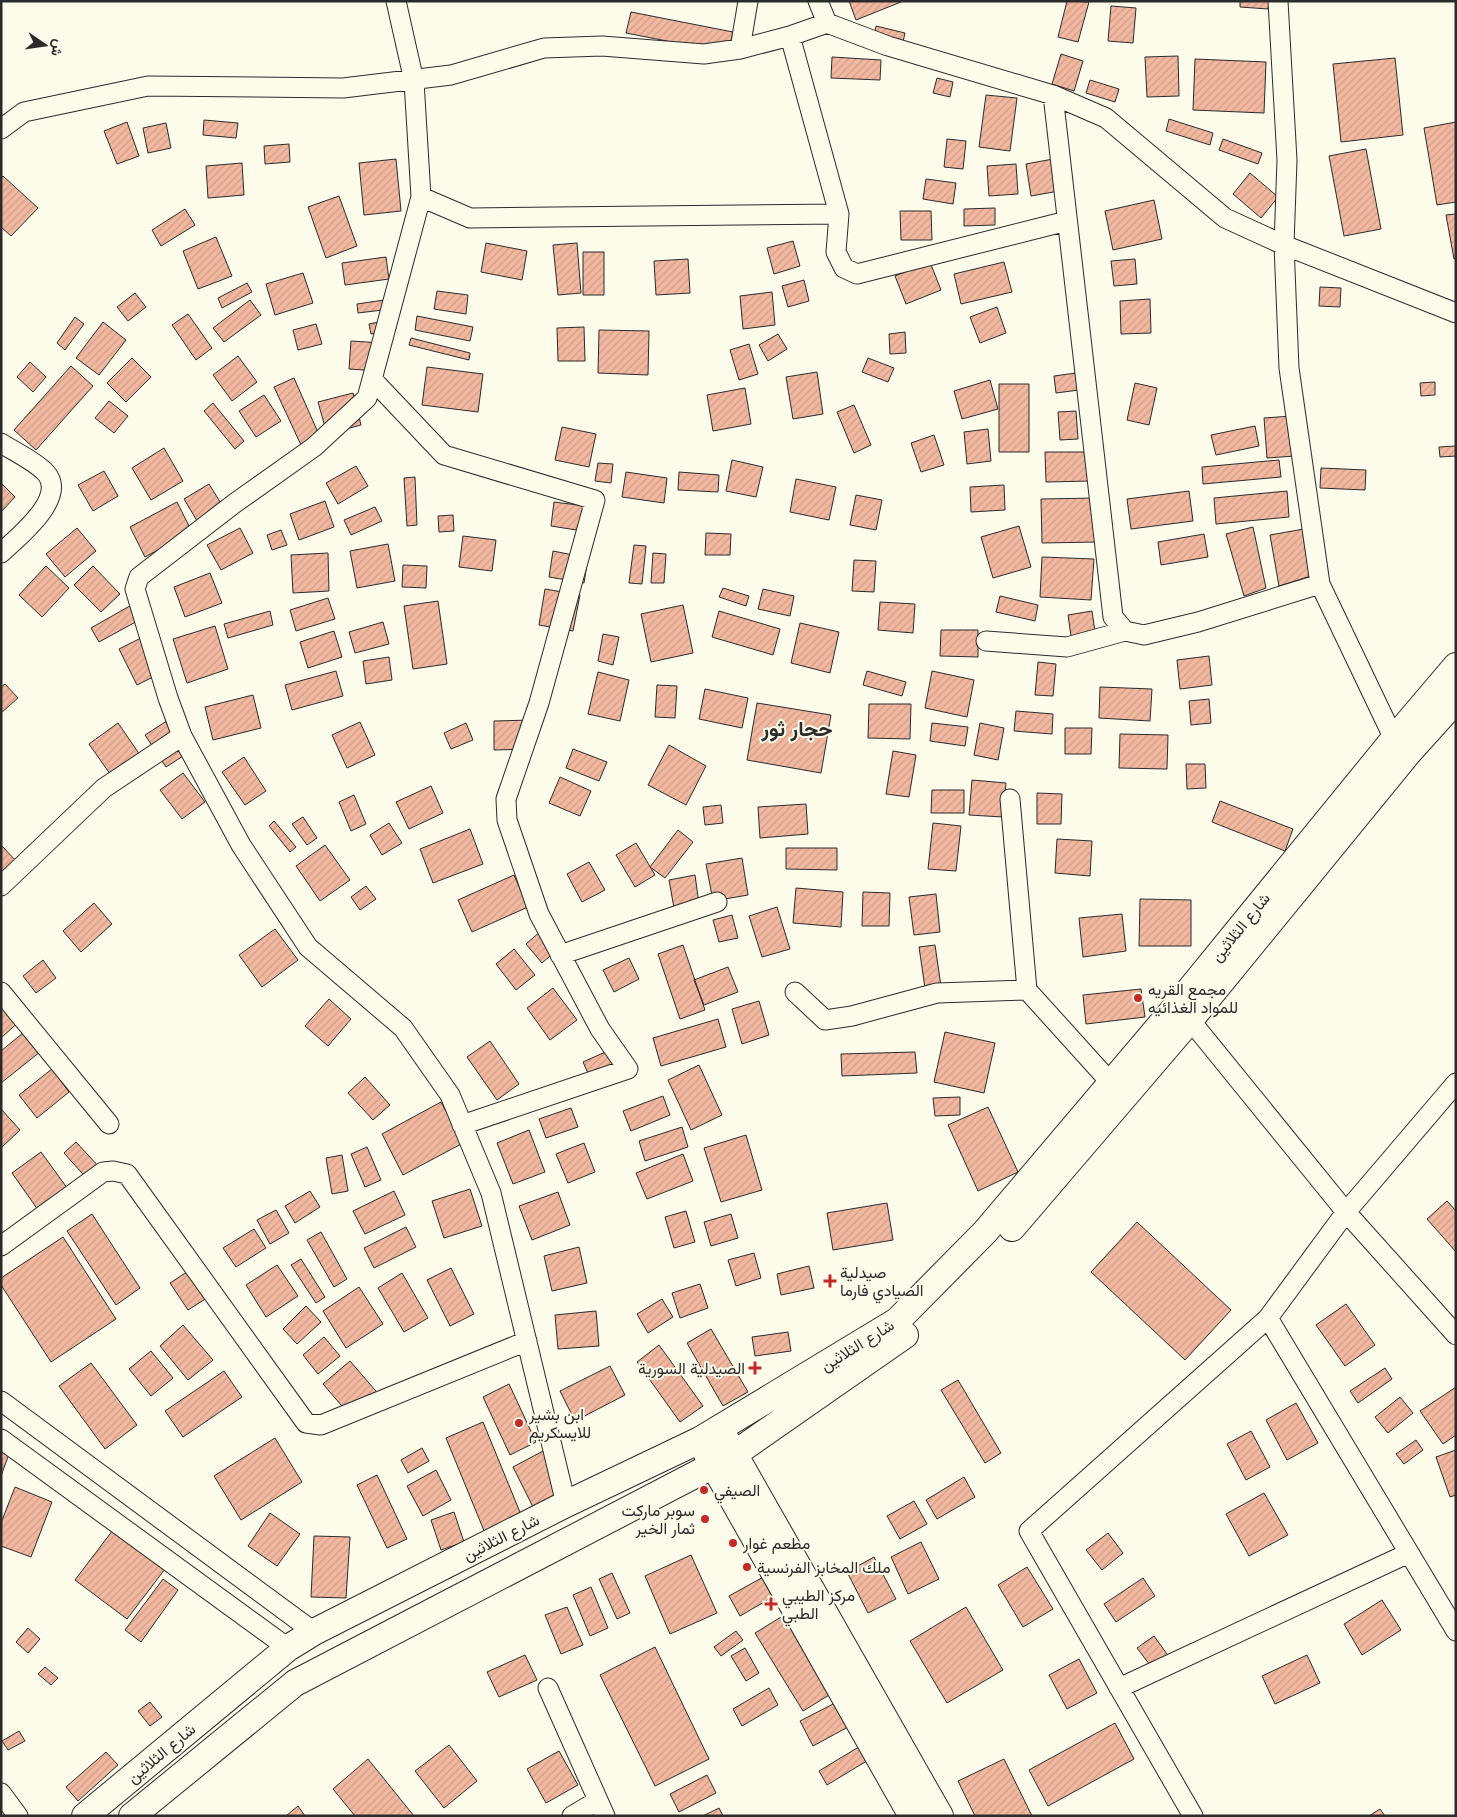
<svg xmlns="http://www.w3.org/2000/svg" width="1457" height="1817" font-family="'Space Grotesk',Vazirmatn,sans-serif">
	<defs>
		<pattern id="building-hatch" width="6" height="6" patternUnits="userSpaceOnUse" patternTransform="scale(1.25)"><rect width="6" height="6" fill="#f2b8a0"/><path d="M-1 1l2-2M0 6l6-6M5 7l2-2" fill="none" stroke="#d09e8a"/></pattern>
	</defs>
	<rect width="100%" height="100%" fill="#fdfbea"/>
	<path fill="url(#building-hatch)" stroke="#2b2b2b" d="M849,1H901V2L856,20Z
		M1067,1L1089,2L1078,42L1058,37Z
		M1240,1H1269L1268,9L1240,7Z
		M1111,6L1136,8L1133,43L1108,41Z
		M631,12L733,32L728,53L626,33Z
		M876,26L905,33L903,42L874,35Z
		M1061,54L1083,61L1074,91L1052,84Z
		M1178,56L1179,96L1147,97L1145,57Z
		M832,57L881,60L880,80L831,78Z
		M1395,58L1403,135L1341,142L1333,64Z
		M1195,59L1266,62L1264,113L1193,110Z
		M937,78L953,82L950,97L933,93Z
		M1090,80L1119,89L1115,102L1086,93Z
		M986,95L1017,98L1010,151L979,147Z
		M1169,119L1213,133L1210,145L1166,131Z
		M204,120L238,123L236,138L203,135Z
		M127,122L139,156L117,164L104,131Z
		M1456,122V202L1437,205L1424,128Z
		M166,123L171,148L148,153L143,128Z
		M947,139L966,141L963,169L944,167Z
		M1223,139L1262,153L1258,164L1219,150Z
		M289,144L290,162L265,164L264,146Z
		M1366,149L1381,229L1344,236L1329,156Z
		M396,159L401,211L364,215L359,163Z
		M1053,159L1059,191L1031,196L1026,164Z
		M242,163L244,195L208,198L206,166Z
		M1016,164L1018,194L989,196L987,166Z
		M1250,173L1278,197L1261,218L1233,194Z
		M3,176L38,208L11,236L1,227V178Z
		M926,179L956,183L953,204L923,199Z
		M339,196L357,246L326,258L308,207Z
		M1154,200L1162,239L1113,250L1105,211Z
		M995,208V225L964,226V209Z
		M185,209L195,225L161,246L152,230Z
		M900,211H931L932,240H901Z
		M1456,214V258L1454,259L1446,215Z
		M216,237L232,276L198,289L183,251Z
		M793,241L800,266L774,274L767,248Z
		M486,243L527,251L522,280L481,272Z
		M577,243L581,293L558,295L553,245Z
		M583,252H604V295H583Z
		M386,257L389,279L345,285L342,263Z
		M688,259L690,293L656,295L654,261Z
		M1135,259L1137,284L1114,286L1111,261Z
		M930,262L941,290L906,304L895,276Z
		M1004,262L1012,292L961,304L954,274Z
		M303,273L313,303L275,315L266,284Z
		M804,280L809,301L788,307L782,286Z
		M247,283L252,292L222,308L218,298Z
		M1320,287L1341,288L1340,307L1319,306Z
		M437,291L468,295L466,314L434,309Z
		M772,292L775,325L743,329L740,296Z
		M135,293L146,307L128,321L117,307Z
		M398,298L399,308L358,313L357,304Z
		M1150,299L1151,333L1121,334L1120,301Z
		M250,300L261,315L224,342L213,328Z
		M997,307L1006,333L980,343L970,317Z
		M188,314L212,348L196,360L172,325Z
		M417,316L473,327L470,341L415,330Z
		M75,317L84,324L65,350L57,343Z
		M394,319L396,329L371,334L369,324Z
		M103,322L126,340L99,375L76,358Z
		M316,324L322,344L298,350L293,330Z
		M584,327L585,361H558L557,328Z
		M599,330L649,331L648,375L598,373Z
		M905,332L906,353L890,354L889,334Z
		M778,334L787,349L768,361L759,345Z
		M411,338L470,353L469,360L409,345Z
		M351,341L382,343L380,371L349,369Z
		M749,344L758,374L739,380L730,350Z
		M238,356L257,382L232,401L213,375Z
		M132,358L151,377L126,402L107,383Z
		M868,358L894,368L888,382L862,372Z
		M30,362L46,377L33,392L17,377Z
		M71,366L93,386L36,450L14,430Z
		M427,367L483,374L478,412L422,405Z
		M817,372L823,414L793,419L786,377Z
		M1076,373L1079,390L1056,393L1054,376Z
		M294,378L320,437L301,445L274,387Z
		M990,380L998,409L962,419L954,391Z
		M1435,382V395L1421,396L1420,383Z
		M1135,383L1157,388L1149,425L1127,420Z
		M999,384H1029V452H999Z
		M745,388L751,424L713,431L707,395Z
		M353,393L361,425L327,434L318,402Z
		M264,395L281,421L256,437L239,411Z
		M109,401L128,416L114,433L95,418Z
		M213,403L244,441L235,449L204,411Z
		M854,405L871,445L854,453L837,412Z
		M1076,411L1078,439L1060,440L1058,412Z
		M1292,416L1295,456L1267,458L1264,418Z
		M1255,426L1259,446L1216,455L1211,435Z
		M562,427L596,434L589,467L555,460Z
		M988,429L991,461L967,464L964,432Z
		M934,435L944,465L921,472L911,443Z
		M1456,446V456L1440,457L1439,447Z
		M164,448L183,481L151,500L132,468Z
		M1045,452H1090L1091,481L1046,482Z
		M732,460L763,467L756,497L726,491Z
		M1279,460L1281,477L1203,484L1202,467Z
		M598,463L613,464L611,483L595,481Z
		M356,466L368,486L338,504L326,483Z
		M1321,468L1366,470L1365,490L1320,488Z
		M104,471L118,496L93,511L78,485Z
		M626,472L667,478L664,503L622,497Z
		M679,472L719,475L718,492L678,490Z
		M415,477L417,525L407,526L404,478Z
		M796,479L836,487L829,520L790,512Z
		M1,483L15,497L1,512Z
		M209,484L227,513L202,529L184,499Z
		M1004,485L1005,510L971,512L970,487Z
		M1189,491L1193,521L1131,529L1127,499Z
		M1287,491L1289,517L1216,524L1214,498Z
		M856,495L882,500L876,530L850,525Z
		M1096,498L1097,542L1042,543L1041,499Z
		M325,501L334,527L299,540L290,514Z
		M177,502L192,532L145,557L130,527Z
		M554,502L586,506L583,531L551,526Z
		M375,507L382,521L351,535L344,520Z
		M453,515L454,531L439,532L438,516Z
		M1019,526L1031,567L993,578L981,537Z
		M1253,527L1266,588L1244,596L1226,534Z
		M77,528L96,551L65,577L46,554Z
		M240,528L253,553L221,570L207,545Z
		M1304,529L1311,576L1279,586L1270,535Z
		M281,530L287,545L272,550L267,535Z
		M706,533L731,534L730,555H705Z
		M1204,534L1208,557L1161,565L1158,542Z
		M463,536L496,540L492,571L459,567Z
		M388,544L395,581L357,588L350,551Z
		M634,545L646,546L642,584L629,583Z
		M553,551L588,558L584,583L549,577Z
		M328,553L329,591L293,593L291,555Z
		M653,553L666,554L664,583H651Z
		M1042,557L1094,559L1091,600L1040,597Z
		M854,560L876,561L874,592L852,591Z
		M403,565L427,566L426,588L402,587Z
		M46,566L69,588L42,617L19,595Z
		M93,566L120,594L101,612L74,585Z
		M210,573L222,603L185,617L174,587Z
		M723,588L749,596L746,606L719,597Z
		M545,589L580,595L573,631L539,625Z
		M763,589L794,596L790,616L758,609Z
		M1000,596L1038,605L1035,621L996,612Z
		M328,598L335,619L296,631L290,610Z
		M438,601L447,664L413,669L404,606Z
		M880,602L915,604L913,633L878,630Z
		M135,603L143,618L99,642L91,628Z
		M683,605L693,653L651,662L641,614Z
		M270,611L273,625L228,638L224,624Z
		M719,611L780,629L773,655L712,637Z
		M1092,611L1096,639L1072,643L1068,615Z
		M383,622L389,644L355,653L349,632Z
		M800,623L839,632L830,673L791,663Z
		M215,626L228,669L187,683L173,639Z
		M941,630H978V657L940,656Z
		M334,631L342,657L308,668L300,642Z
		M603,634L619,637L613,665L598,661Z
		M147,635L165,671L137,685L119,649Z
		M1209,656L1212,685L1180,689L1177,660Z
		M389,657L392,680L366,684L363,661Z
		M1038,662L1056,664L1053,696L1035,695Z
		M336,671L343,696L292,710L285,685Z
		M867,671L906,682L902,696L863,685Z
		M932,671L974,680L967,717L925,708Z
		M598,672L629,680L620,721L588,714Z
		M5,684L18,698L1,713V687Z
		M657,685L677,686L675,718L655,717Z
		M1100,687L1152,689L1150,721L1099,718Z
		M705,689L748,698L742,728L699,719Z
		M253,695L261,728L213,740L205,707Z
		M1209,699L1211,723L1191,725L1189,701Z
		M757,703L831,715L821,773L747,760Z
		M869,704H911L910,739L868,738Z
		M1016,711L1053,714L1052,734L1014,731Z
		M173,717L194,749L166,767L145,735Z
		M533,720V749L494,750V721Z
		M360,722L375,755L347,768L332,735Z
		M118,723L149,768L120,788L89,744Z
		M466,723L473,740L451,749L444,733Z
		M932,723L968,727L965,746L930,741Z
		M980,723L1004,728L998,760L974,755Z
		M1065,728H1092L1091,754H1065Z
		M1120,734L1168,735L1167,769L1119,768Z
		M669,745L706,766L686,805L648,785Z
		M573,749L607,762L599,781L566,768Z
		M893,751L916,755L909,797L886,794Z
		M244,757L266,791L245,805L222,772Z
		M1186,764H1205L1206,788L1187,789Z
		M183,773L205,802L182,819L160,790Z
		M560,777L591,791L580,816L549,803Z
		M972,780L1006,783L1003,817L969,815Z
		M431,786L443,813L409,829L396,802Z
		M932,790H964V813H931Z
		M1037,793L1062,794L1061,824H1037Z
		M354,795L366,824L351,831L339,802Z
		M1220,801L1293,829L1285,851L1212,822Z
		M806,804L808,834L760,838L758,807Z
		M721,805L723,823L705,825L703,807Z
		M303,817L317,838L307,845L292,824Z
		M274,821L296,847L290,852L269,826Z
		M389,823L402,843L382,855L370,835Z
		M933,823L961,826L956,871L928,869Z
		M470,829L483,864L433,883L420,849Z
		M678,830L693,842L665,878L650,867Z
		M1057,839L1092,841L1090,876L1055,873Z
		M636,843L655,875L635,887L616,855Z
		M1,845L17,862L1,878Z
		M325,845L350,880L320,901L296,866Z
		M786,848H837V870L786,869Z
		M742,858L748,895L713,901L706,864Z
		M589,862L605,890L582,902L567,874Z
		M514,875L528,907L472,932L458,900Z
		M695,875L699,904L674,908L669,880Z
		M366,886L376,899L360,910L351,897Z
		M796,888L843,892L841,927L793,923Z
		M863,892L890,893L889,926H862Z
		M936,894L940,932L914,935L909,897Z
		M1140,899L1191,900V946H1139Z
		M94,903L112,924L81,952L63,931Z
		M777,907L790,949L762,957L749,916Z
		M1122,914L1126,951L1083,957L1079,918Z
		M732,915L738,938L719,942L713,920Z
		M275,929L298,960L262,987L239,955Z
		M541,931L557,950L542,963L526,944Z
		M683,945L705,1010L680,1019L658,954Z
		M935,945L941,986L925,988L919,947Z
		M514,949L535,975L516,990L496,964Z
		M629,958L639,979L614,992L603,970Z
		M43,960L56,978L36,993L23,976Z
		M728,967L738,992L704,1005L694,980Z
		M553,988L577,1020L550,1040L527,1008Z
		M1141,989L1145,1017L1086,1024L1083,995Z
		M329,999L351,1019L328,1046L305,1026Z
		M759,1001L769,1035L742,1044L732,1009Z
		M8,1002L23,1018L1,1038V1008Z
		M718,1019L726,1047L661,1066L653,1038Z
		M29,1028L45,1048L1,1083V1051Z
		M945,1032L995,1043L984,1093L934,1082Z
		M490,1041L519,1084L497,1100L467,1057Z
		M612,1049L624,1076L595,1089L583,1062Z
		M915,1052L917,1073L842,1076L841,1054Z
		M699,1065L722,1115L691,1130L668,1080Z
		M52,1069L69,1092L37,1118L19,1095Z
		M365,1077L390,1105L373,1120L348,1093Z
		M663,1096L670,1115L631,1131L623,1111Z
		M960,1097V1115L935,1116L933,1098Z
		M441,1102L463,1143L403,1175L382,1134Z
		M988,1107L1018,1172L978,1191L948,1125Z
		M571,1108L578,1127L546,1138L539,1119Z
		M1,1109L20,1130L1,1148Z
		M682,1127L688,1147L645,1161L639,1141Z
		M529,1130L545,1172L513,1184L497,1143Z
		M746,1135L762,1190L721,1202L704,1148Z
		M76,1142L101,1169L89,1181L64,1153Z
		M584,1143L595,1172L568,1183L556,1154Z
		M367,1147L381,1180L365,1187L351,1154Z
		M41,1152L73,1196L43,1217L12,1173Z
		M683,1154L693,1181L647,1199L636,1173Z
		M342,1155L348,1191L332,1194L326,1158Z
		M470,1189L482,1226L444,1238L432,1201Z
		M310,1191L320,1207L295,1223L285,1206Z
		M394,1191L405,1215L365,1234L353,1211Z
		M558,1192L570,1225L532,1240L519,1206Z
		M1447,1201L1456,1211V1252L1427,1219Z
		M887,1203L893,1240L833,1250L827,1213Z
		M276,1210L289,1233L270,1244L257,1220Z
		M686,1211L695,1242L674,1248L665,1217Z
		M92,1214L140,1288L116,1305L67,1231Z
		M731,1214L738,1238L711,1246L704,1222Z
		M1137,1222L1231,1310L1185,1360L1091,1272Z
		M406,1227L416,1247L374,1268L364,1248Z
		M254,1229L266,1248L236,1267L223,1248Z
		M321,1232L347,1279L334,1287L307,1240Z
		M63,1237L116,1319L51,1362L1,1285V1278Z
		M579,1247L587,1283L552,1291L544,1256Z
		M754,1253L761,1278L736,1286L728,1260Z
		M301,1259L325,1297L316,1303L291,1265Z
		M201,1263L218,1291L188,1310L170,1283Z
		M277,1265L298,1296L266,1317L246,1285Z
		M809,1266L814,1288L781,1295L777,1274Z
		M451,1268L474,1314L450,1326L427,1280Z
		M402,1273L428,1318L404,1332L378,1288Z
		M700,1284L708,1308L680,1318L672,1293Z
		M359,1287L383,1324L346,1348L323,1311Z
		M662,1299L673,1317L648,1333L637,1314Z
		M1346,1304L1375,1345L1345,1366L1316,1325Z
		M306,1306L321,1322L297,1344L283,1329Z
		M596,1311L599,1346L558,1349L555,1315Z
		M183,1325L213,1360L188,1380L160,1346Z
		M711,1329L748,1392L723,1406L687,1343Z
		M788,1332L791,1351L755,1356L752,1337Z
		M324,1337L340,1356L318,1374L303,1355Z
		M659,1345L703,1406L680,1422L637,1362Z
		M151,1351L173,1378L151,1396L129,1369Z
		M350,1361L381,1397L354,1420L323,1384Z
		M91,1363L137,1425L105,1449L59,1386Z
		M610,1366L625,1395L575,1421L560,1391Z
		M1385,1368L1392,1379L1358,1403L1350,1391Z
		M224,1371L242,1397L183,1437L165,1411Z
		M958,1380L1001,1453L985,1463L941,1390Z
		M509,1384L536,1442L510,1455L483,1397Z
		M1456,1387V1435L1443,1444L1420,1411Z
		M1400,1397L1413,1413L1388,1433L1375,1417Z
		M1296,1403L1318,1443L1287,1460L1266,1420Z
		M483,1422L524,1522L487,1538L446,1438Z
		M1251,1431L1270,1467L1246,1480L1227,1444Z
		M275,1438L302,1482L241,1520L214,1476Z
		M1416,1440L1423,1450L1404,1464L1396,1454Z
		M422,1448L429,1461L408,1473L401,1460Z
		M545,1450L569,1496L536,1513L513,1467Z
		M1456,1450V1495L1450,1497L1436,1457Z
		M1,1451L9,1454L1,1476Z
		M436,1470L451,1500L423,1516L407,1486Z
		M377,1475L407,1539L387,1548L357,1485Z
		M964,1477L975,1497L937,1519L926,1500Z
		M15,1487L52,1502L31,1557L1,1546V1523Z
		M1264,1493L1288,1535L1249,1556L1226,1514Z
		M914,1501L927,1524L900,1539L887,1516Z
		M454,1512L464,1542L441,1550L431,1520Z
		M270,1513L300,1534L277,1566L248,1546Z
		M113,1530L165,1569L127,1619L75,1580Z
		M1108,1533L1123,1553L1102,1570L1086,1550Z
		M314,1536L350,1537L346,1598L311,1597Z
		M921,1542L939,1579L908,1594L891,1557Z
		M691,1555L717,1613L670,1634L645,1576Z
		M874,1557L896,1599L868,1613L847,1572Z
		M1027,1567L1053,1609L1023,1627L998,1585Z
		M612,1573L630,1613L617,1619L599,1579Z
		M767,1575L778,1594L740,1616L729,1596Z
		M1143,1578L1155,1596L1116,1622L1104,1604Z
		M163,1579L178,1590L141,1642L125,1630Z
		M591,1587L608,1628L590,1636L573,1595Z
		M1382,1600L1401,1630L1362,1655L1344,1624Z
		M567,1607L583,1645L561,1654L545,1615Z
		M966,1607L1003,1670L947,1703L910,1641Z
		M791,1611L839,1689L803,1711L755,1633Z
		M28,1628L40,1639L28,1653L16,1642Z
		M736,1631L743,1640L721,1656L714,1647Z
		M1154,1636L1172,1661L1156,1673L1137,1648Z
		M655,1647L709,1759L655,1786L600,1675Z
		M745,1648L759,1673L746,1681L731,1656Z
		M525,1655L537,1680L499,1697L487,1672Z
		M1307,1655L1320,1683L1275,1704L1262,1676Z
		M1079,1659L1097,1693L1067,1709L1049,1675Z
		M45,1667L58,1678L51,1685L38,1674Z
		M769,1688L778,1705L742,1726L733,1709Z
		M150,1702L162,1717L150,1726L138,1711Z
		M835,1703L848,1727L813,1746L800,1721Z
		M1115,1723L1134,1759L1048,1806L1029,1770Z
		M19,1731L25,1741L8,1750L2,1741Z
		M449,1745L477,1781L444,1808L415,1771Z
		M862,1745L870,1759L827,1785L819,1771Z
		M559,1751L578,1785L546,1803L527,1769Z
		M106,1752L118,1765L78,1801L66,1787Z
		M368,1759L414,1816H355L333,1789Z
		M1004,1759L1032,1816H975L958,1781Z
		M707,1775L716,1793L679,1812L670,1794Z
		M298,1806L305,1816H286Z
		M719,1808L723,1816H703Z
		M1380,1809L1385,1816H1369Z"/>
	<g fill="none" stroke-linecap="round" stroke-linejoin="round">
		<g stroke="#2b2b2b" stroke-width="21">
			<path id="street" d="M396,1L414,81L421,197L367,398L314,447L235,503L139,577L135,589L168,698L182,736L241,845L308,947L403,1028L450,1095L491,1193L566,1504
				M818,1L827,23
				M1278,1L1287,160L1284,245L1289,368L1320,584
				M790,36L839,214L836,252L844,268L857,274L1067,221
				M740,49L748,1
				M1053,95L1113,617L1125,631L1144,635L1198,622L1320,584L1394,739
				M1,129L24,112L148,86L343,88L451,75L544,48L602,46L704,54L740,49L790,36L827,23L888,46L1053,95L1106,118L1225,218L1284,245L1456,313
				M421,197L470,218L839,214
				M372,379L444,455L595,500L539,703L506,799L507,820L539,914L600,1029L628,1069L462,1125
				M1,443C15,452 35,461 46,473C68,498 17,538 1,553
				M986,641L1067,647L1125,631
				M1010,799L1027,990L1111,1083
				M1,886L104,788L182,736
				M560,955L717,902
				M1,992L109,1124
				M795,992L825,1020L852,1016L937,993L1027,990
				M1181,1014L1190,1020L1346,1212L1456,1335
				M1,1246L103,1172L113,1171L127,1174L306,1423L321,1425L527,1341
				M1268,1318L1456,1631
				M1,1401L314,1632
				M1,1439L288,1648
				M548,1688L605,1816
				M1119,1688L1409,1553
				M1,1793L18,1816
				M572,1816L597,1801
				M1193,1816L1029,1531L1268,1318L1346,1212L1456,1083"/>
		</g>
		<g stroke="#2b2b2b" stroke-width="28">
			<path id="secondary" d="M1012,1228L1190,1020L1409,752L1456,700
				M725,1438L940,1816
				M706,1452L912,1816
				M85,1816L288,1648L314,1632L566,1504L700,1440L897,1321L985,1232L1174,1009L1394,739L1456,666
				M132,1816L295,1683L733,1455L905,1335"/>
		</g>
		<use href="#street" stroke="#fdfbea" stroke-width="19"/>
		<use href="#secondary" stroke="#fdfbea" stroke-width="26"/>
	</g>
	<g fill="#c62828" stroke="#fdfbea" stroke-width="2">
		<circle cx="1138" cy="998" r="5"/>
		<path d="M827.5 1273.5h5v5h5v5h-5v5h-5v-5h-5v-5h5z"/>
		<path d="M752.5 1360.5h5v5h5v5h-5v5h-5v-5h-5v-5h5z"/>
		<circle cx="519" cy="1423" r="5"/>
		<circle cx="704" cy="1490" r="5"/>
		<circle cx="705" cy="1519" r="5"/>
		<circle cx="733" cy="1543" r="5"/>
		<circle cx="747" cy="1567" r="5"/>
		<path d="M768.5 1596.5h5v5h5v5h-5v5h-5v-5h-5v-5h5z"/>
	</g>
	<g text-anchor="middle" stroke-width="4" stroke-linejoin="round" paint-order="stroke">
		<g font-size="16" fill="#2b2b2b" stroke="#fdfbea">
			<text transform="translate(1240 927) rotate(-51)" y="6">شارع الثلاثين</text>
			<text transform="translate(857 1345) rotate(-32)" y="6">شارع الثلاثين</text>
			<text transform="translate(501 1537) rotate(-27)" y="6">شارع الثلاثين</text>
			<text transform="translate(161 1753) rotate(-40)" y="6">شارع الثلاثين</text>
		</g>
		<g font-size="16" fill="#2b2b2b" stroke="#fdfbea" text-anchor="start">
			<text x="1148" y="995">مجمع القريه<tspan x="1148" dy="18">للمواد الغذائيه</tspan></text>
			<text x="840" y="1278">صيدلية<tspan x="840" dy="18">الصيادي فارما</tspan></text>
			<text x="745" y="1374" text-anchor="end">الصيدلية السورية</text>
			<text x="529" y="1420">ابن بشير<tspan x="529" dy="18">للايسكريم</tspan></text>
			<text x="714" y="1496">الصيفي</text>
			<text x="695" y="1516" text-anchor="end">سوبر ماركت<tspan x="695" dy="18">ثمار الخير</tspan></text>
			<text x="743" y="1549">مطعم غوار</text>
			<text x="757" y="1573">ملك المخابز الفرنسية</text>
			<text x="782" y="1601">مركز الطيبي<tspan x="782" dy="18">الطبي</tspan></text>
		</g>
		<g font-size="21" font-weight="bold" fill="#2b2b2b" stroke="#fdfbea">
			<text x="797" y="736">حجار ثور</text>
		</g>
	</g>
	<rect width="1457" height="1817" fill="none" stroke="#2b2b2b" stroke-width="5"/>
	<g transform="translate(45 45) rotate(103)" stroke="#fdfbea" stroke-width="4" paint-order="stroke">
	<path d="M0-4L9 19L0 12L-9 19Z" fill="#2b2b2b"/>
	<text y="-8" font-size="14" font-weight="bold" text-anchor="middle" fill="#2b2b2b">ش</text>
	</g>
</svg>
